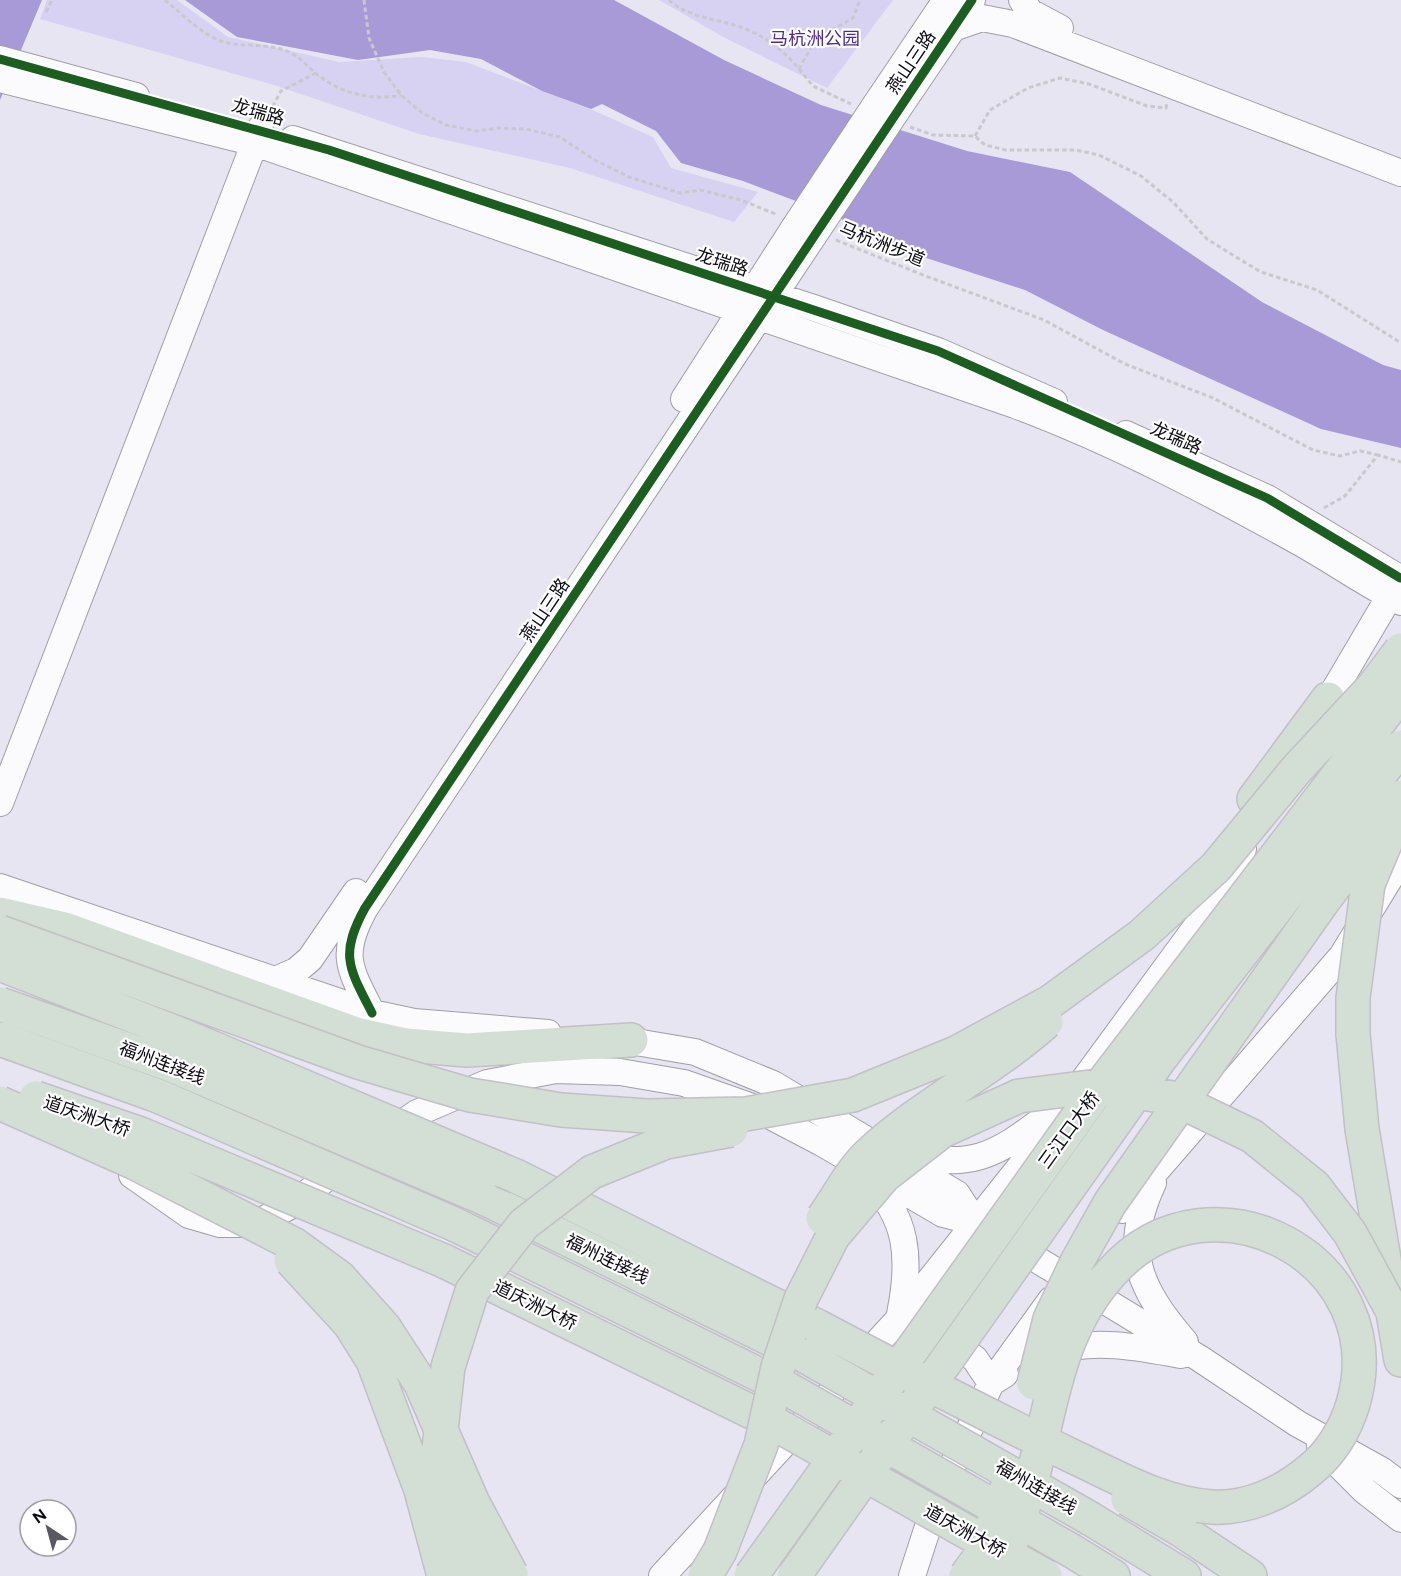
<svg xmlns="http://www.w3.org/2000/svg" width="1401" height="1576" font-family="Figtree,'Noto Sans SC',sans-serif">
	<rect width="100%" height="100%" fill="#e6e5f1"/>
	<path fill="#d8d2f2" d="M47,0H177L228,37L339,62L422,57L466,62L597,112L653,137L671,168L758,192L734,222L570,168L419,134L274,85L40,19Z
		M659,0H893L827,88L725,38Z"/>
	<path fill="#a89ad6" d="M0,0H42L0,100Z
		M185,0H614L724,60L821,105L967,151L1070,172L1262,302L1383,365L1401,370V448L1321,429L1103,330L1025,290L914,254L833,215L743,181L681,163L656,131L602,104L591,109L542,91L481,59L430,50L358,60L237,37Z"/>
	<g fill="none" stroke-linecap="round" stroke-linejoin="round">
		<g stroke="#a09ea7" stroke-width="28">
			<path id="secondary" d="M1022,0L1030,12L1060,28
				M953,28L982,18L1013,24L1401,173
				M0,59L136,96
				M0,79L255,143L1015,405C1114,442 1207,491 1299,542C1333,561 1366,584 1401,602
				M876,104L946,0
				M896,112L972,0
				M293,139L814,308L938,351L1054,402
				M684,399L794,228
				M1126,434L1267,498L1401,579
				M1319,716L1398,582
				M0,803L260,129
				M0,887L372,1013L414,1022L548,1033
				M273,981L296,971L310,959L356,892
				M372,1013C349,968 339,955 365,908L814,235
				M612,1038L695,1052L773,1084L957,1194L975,1222
				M903,1151C967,1172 996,1156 1047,1116
				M132,1175L189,1215L220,1224H255L292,1205L352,1158L417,1113L487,1083L556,1070L620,1072L684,1083L755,1108L822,1143L943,1214L975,1222L1199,1358L1298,1424L1381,1470L1401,1485
				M866,1177C909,1216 911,1260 900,1314
				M1153,1183C1121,1251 1139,1288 1185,1342
				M1122,1210L1342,956L1401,860
				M944,1336L975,1359L991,1383L1005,1374
				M1051,1352C1092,1338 1139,1347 1181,1355
				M1320,1446L1365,1491L1401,1519
				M662,1576L899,1319L1020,1167L1210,908L1243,849
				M912,1576L937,1499L991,1383L1051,1300"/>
		</g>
		<g stroke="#c1c0c6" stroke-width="36">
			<path id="highway" d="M1254,799L1328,699
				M0,914L65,929L356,1034L406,1045L467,1050L631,1040
				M1353,1034L1362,1129L1401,1360
				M518,1177L817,1326
				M484,1198L805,1356
				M456,1225L788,1389
				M444,1261L768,1420
				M1091,1519L1184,1576
				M1181,1530L1250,1576
				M1072,1551L1113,1576"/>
		</g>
		<path stroke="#c9c8cd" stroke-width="3" stroke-dasharray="4.5 3" stroke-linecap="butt" d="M165,0C182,14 200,33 221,41C240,48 267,42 289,52C302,58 310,70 322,78C344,94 374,101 401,95
			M364,0L369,38L384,72L401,95L422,113L446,125L476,131L499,128L526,129L560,137L593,159L629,177L680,193L700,190L741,200L778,215
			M669,0C691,20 721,18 748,30C769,39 785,52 799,69L816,39L853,18L860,0
			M46,12L52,0
			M799,69L813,86L851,104
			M269,113L281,91L316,73
			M910,127L933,135L975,136L985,145L1006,150H1076L1099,155L1141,176L1173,202L1207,239L1236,257L1261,272L1317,290L1401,343
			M975,136L990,110L1028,88L1060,78L1089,84L1147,106L1166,108L1167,103
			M836,240L923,275L1044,320L1125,364L1213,398L1313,450L1340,456L1360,451L1378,455
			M1324,508L1345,496L1378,455L1401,462"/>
		<use href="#secondary" stroke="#fbfbfd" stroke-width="26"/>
		<use href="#highway" stroke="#d3ded4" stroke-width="33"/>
		<g stroke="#a09ea7" stroke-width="28" stroke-linecap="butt">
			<path id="secondary-bridge" d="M794,228L876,104
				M814,235L896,112"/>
		</g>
		<g stroke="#c1c0c6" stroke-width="36" stroke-linecap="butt">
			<path id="highway-bridge" d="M0,932L358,1062L470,1095L561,1110L647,1116L746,1114L853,1095L956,1053L1050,1002L1142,935L1216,867L1296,770L1374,686L1401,650
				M0,964L182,1035L518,1177
				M0,1004L171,1065L484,1198
				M1353,1034V998L1368,884L1389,834
				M0,1039L158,1096L456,1225
				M36,1098L141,1134L444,1261
				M0,1103L133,1162L295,1245L339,1277L384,1327L421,1384L473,1503L511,1574
				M823,1218C838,1197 851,1171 869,1154C923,1104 991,1071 1046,1022
				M291,1260L350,1324L373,1361L421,1490L444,1576
				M817,1326C902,1371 987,1415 1074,1457C1117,1477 1163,1504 1212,1507C1247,1509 1283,1493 1310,1470C1331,1453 1345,1430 1353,1404C1395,1260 1211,1162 1112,1272C1058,1331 1052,1403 1033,1475C1023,1511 1012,1543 996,1576
				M805,1356L1091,1519
				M1034,1383L1050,1319L1078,1260L1110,1203L1321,904L1401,797
				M788,1389L1072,1551
				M768,1420L1045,1576
				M1128,1499L1181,1530
				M478,1576L454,1527L439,1448L448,1367L472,1291L524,1224L592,1172L666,1142L731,1130
				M705,1576L720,1551L761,1445L778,1367L801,1299L833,1236L884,1176L942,1131L1019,1096L1098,1086L1173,1098L1252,1136L1314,1186L1350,1233L1391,1308
				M751,1576L1092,1097L1401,693
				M794,1576L1159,1060L1401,747
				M966,1576L982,1554L1010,1480"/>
		</g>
		<use href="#secondary-bridge" stroke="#fbfbfd" stroke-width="26"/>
		<use href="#highway-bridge" stroke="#d3ded4" stroke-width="33"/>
		<g stroke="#fff" stroke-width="13">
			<path id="cycleway" d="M0,59L329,150L938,351L1267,498L1400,578
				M372,1013C349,968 339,955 365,908L972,0"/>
		</g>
		<use href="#cycleway" stroke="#1b5e20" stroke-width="9"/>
	</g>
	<g text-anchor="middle" stroke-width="4.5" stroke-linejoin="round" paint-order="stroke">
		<g font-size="18" fill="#4d2c8c" stroke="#fff">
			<text x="815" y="45">马杭洲公园</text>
		</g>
		<g font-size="18" fill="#0d0b13" stroke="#fff">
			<text transform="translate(911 62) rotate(-56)" y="6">燕山三路</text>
			<text transform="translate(258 112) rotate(16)" y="6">龙瑞路</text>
			<text transform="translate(882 244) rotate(22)" y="6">马杭洲步道</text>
			<text transform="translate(722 262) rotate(18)" y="6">龙瑞路</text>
			<text transform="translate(1176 438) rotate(24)" y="6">龙瑞路</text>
			<text transform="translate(545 610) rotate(-56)" y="6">燕山三路</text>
			<text transform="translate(162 1063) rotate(21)" y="6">福州连接线</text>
			<text transform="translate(87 1116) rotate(19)" y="6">道庆洲大桥</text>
			<text transform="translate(1069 1130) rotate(-54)" y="6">三江口大桥</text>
			<text transform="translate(607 1259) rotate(26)" y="6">福州连接线</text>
			<text transform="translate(535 1305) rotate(26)" y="6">道庆洲大桥</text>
			<text transform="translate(1036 1487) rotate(30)" y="6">福州连接线</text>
			<text transform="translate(965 1531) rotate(29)" y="6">道庆洲大桥</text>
		</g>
	</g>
	<g transform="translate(48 1528) rotate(324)"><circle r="28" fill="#ffffff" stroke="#9e9da1" stroke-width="1.5"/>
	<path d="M0-4.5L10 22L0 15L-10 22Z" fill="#595761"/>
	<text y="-9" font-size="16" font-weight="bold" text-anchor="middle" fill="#0d0b13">N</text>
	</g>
</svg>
